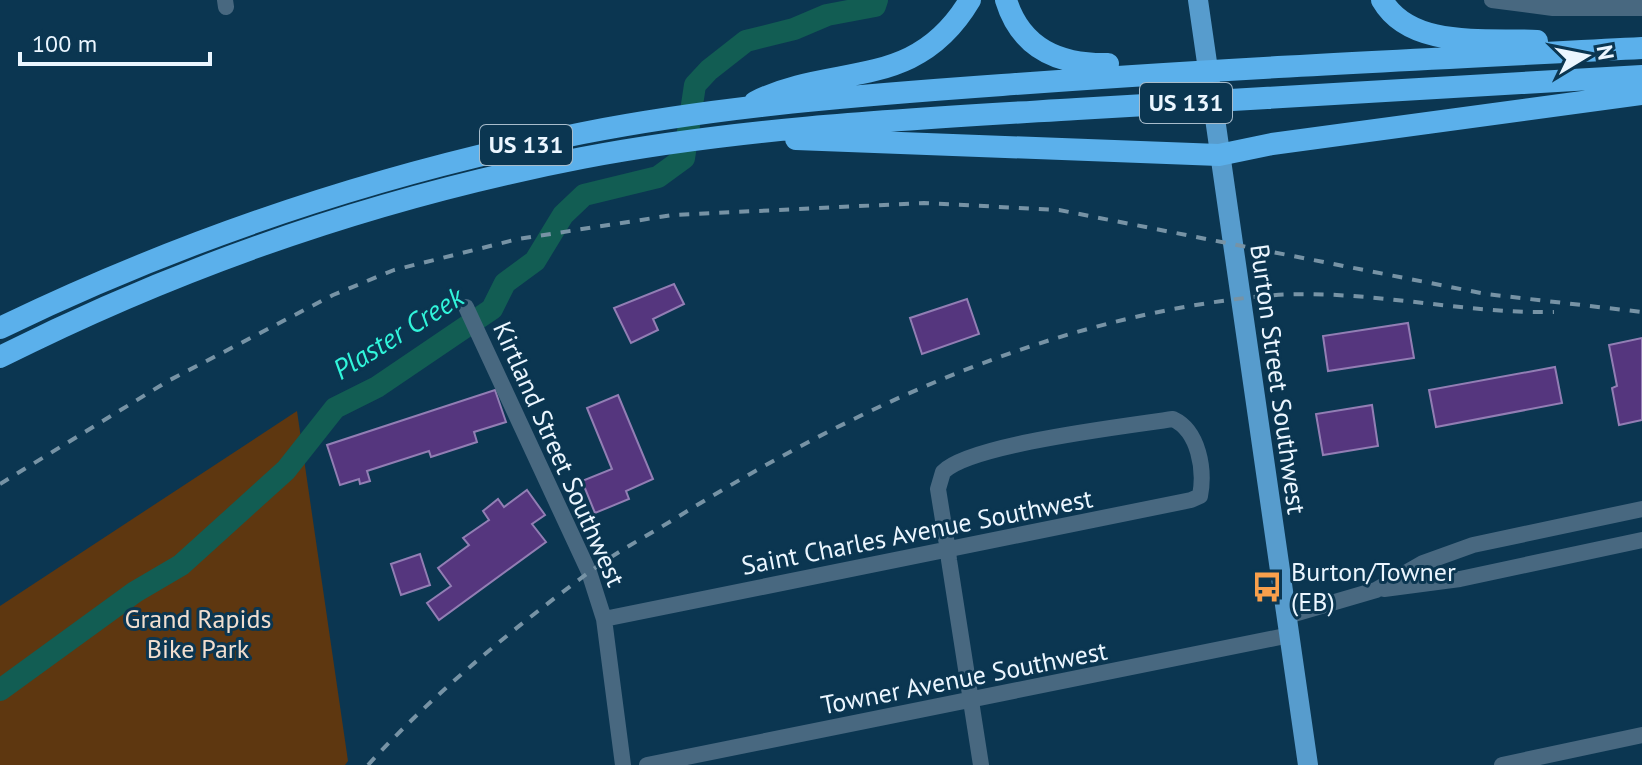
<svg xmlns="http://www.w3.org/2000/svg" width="1642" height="765" font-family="'PT Sans',sans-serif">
	<rect width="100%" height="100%" fill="#0b3651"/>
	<path fill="#5e3710" d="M297,411L348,761L345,765H0V606Z"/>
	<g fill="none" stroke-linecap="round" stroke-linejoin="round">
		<path stroke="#125d53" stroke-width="22" d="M0,690L135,592L181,565L286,470L335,408L377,387L492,309L505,283L535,261L563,215L584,195L658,177L684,158L695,85L709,70L746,41L794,29L827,15L875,6L877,0"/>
	</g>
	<path fill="#55367e" stroke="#927eb4" stroke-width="2" d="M674,284L684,304L653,319L658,330L631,343L614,308Z
		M967,299L979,334L922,354L910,318Z
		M1408,323L1414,358L1328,371L1323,336Z
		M1642,338V420L1619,425L1612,388L1617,386L1609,345Z
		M1555,367L1562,403L1436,427L1429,390Z
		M495,390L506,422L474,432L477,442L431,457L429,451L367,471L370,481L360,484L359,479L340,485L327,445Z
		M618,395L653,479L626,491L629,499L595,513L582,481L612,469L587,408Z
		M1372,405L1378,446L1323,455L1316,414Z
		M527,490L545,515L532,524L546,542L439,620L427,603L451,586L438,568L469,545L463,538L489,520L483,511L498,499L504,507Z
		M420,554L430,585L401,595L391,564Z"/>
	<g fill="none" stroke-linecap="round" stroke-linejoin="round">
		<path stroke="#486880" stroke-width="16" d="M225,0L226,7
			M1492,0L1553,8H1642
			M466,307L589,572L604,619L623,765
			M1384,589L1460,579L1642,540
			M1287,616L1376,590L1423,563L1473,545L1642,509
			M604,619L1191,500L1200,496C1205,470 1199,431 1173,419C1128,426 970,444 943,472L938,489L948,551L949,560L981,765
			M647,765L1290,635
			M1502,765L1642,735"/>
		<path stroke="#579ccd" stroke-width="20" d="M1198,0L1308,765"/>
		<path stroke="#5bb0eb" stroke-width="22" d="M1006,0C1021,49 1060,65 1108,64
			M1382,0C1411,50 1488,38 1537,41
			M755,102C835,62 915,93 970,0
			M796,139L1219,155L1272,144L1642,94
			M0,328C186,238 380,173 583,133C721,106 862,95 1002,85C1215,69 1428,59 1642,48
			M0,357C183,265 380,197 582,158C745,127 911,119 1077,109C1265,98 1454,87 1642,76"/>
		<path stroke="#7793a5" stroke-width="4" stroke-dasharray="10 10" stroke-linecap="butt" d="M0,484L168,381L333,295L394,270L518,239L673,215L924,203L1059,210L1486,294L1642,312
			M368,765C432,695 511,630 588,573C619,550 656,531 689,510C866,402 1054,317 1263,296C1360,287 1458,314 1554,312"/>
	</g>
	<defs>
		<g id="bus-bare" transform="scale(2.4)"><path d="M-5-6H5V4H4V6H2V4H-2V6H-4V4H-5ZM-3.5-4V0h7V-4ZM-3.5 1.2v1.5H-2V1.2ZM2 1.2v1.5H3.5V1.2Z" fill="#f9a04c" stroke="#0b3651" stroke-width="2.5" paint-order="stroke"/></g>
	</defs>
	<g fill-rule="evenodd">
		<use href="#bus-bare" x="1267" y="587"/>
	</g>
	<g text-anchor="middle" stroke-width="6" stroke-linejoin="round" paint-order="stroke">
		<g fill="#0b3651" stroke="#a8bccb" stroke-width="2">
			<rect x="1140" y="83" width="92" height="40" rx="6"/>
			<rect x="480" y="125" width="92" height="40" rx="6"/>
		</g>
		<g font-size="24" font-weight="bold" fill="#ebf6ff">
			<text x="1186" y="111">US 131</text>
			<text x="526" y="153">US 131</text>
		</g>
		<g font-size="26" fill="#ebf6ff" stroke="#0b3651">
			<text transform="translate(1278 379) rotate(82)" y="9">Burton Street Southwest</text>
			<text transform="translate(559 454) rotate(66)" y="9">Kirtland Street Southwest</text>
			<text transform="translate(917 532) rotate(-11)" y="9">Saint Charles Avenue Southwest</text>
			<text transform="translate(964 678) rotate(-11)" y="9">Towner Avenue Southwest</text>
		</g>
		<g font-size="26" fill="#ebf6ff" stroke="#0b3651" text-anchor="start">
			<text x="1291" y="581">Burton/Towner<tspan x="1291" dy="30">(EB)</tspan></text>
		</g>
		<g font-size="26" fill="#f1decf" stroke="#0b3651">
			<text x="198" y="628">Grand Rapids<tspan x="198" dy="30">Bike Park</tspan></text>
		</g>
		<g font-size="28" font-style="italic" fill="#31f5db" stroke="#0b3651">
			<text transform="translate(398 333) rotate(-32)" y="10">Plaster Creek</text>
		</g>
	</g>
	<g transform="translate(1586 56) rotate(80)" stroke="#0b3651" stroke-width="6" paint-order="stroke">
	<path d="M0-6L14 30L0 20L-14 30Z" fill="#ebf6ff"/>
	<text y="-12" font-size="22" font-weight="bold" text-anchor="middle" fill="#ebf6ff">N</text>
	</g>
	<path d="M20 52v12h190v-12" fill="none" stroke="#ebf6ff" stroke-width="4"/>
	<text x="32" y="52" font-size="24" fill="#ebf6ff" stroke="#0b3651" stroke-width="6" paint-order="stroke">100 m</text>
</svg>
